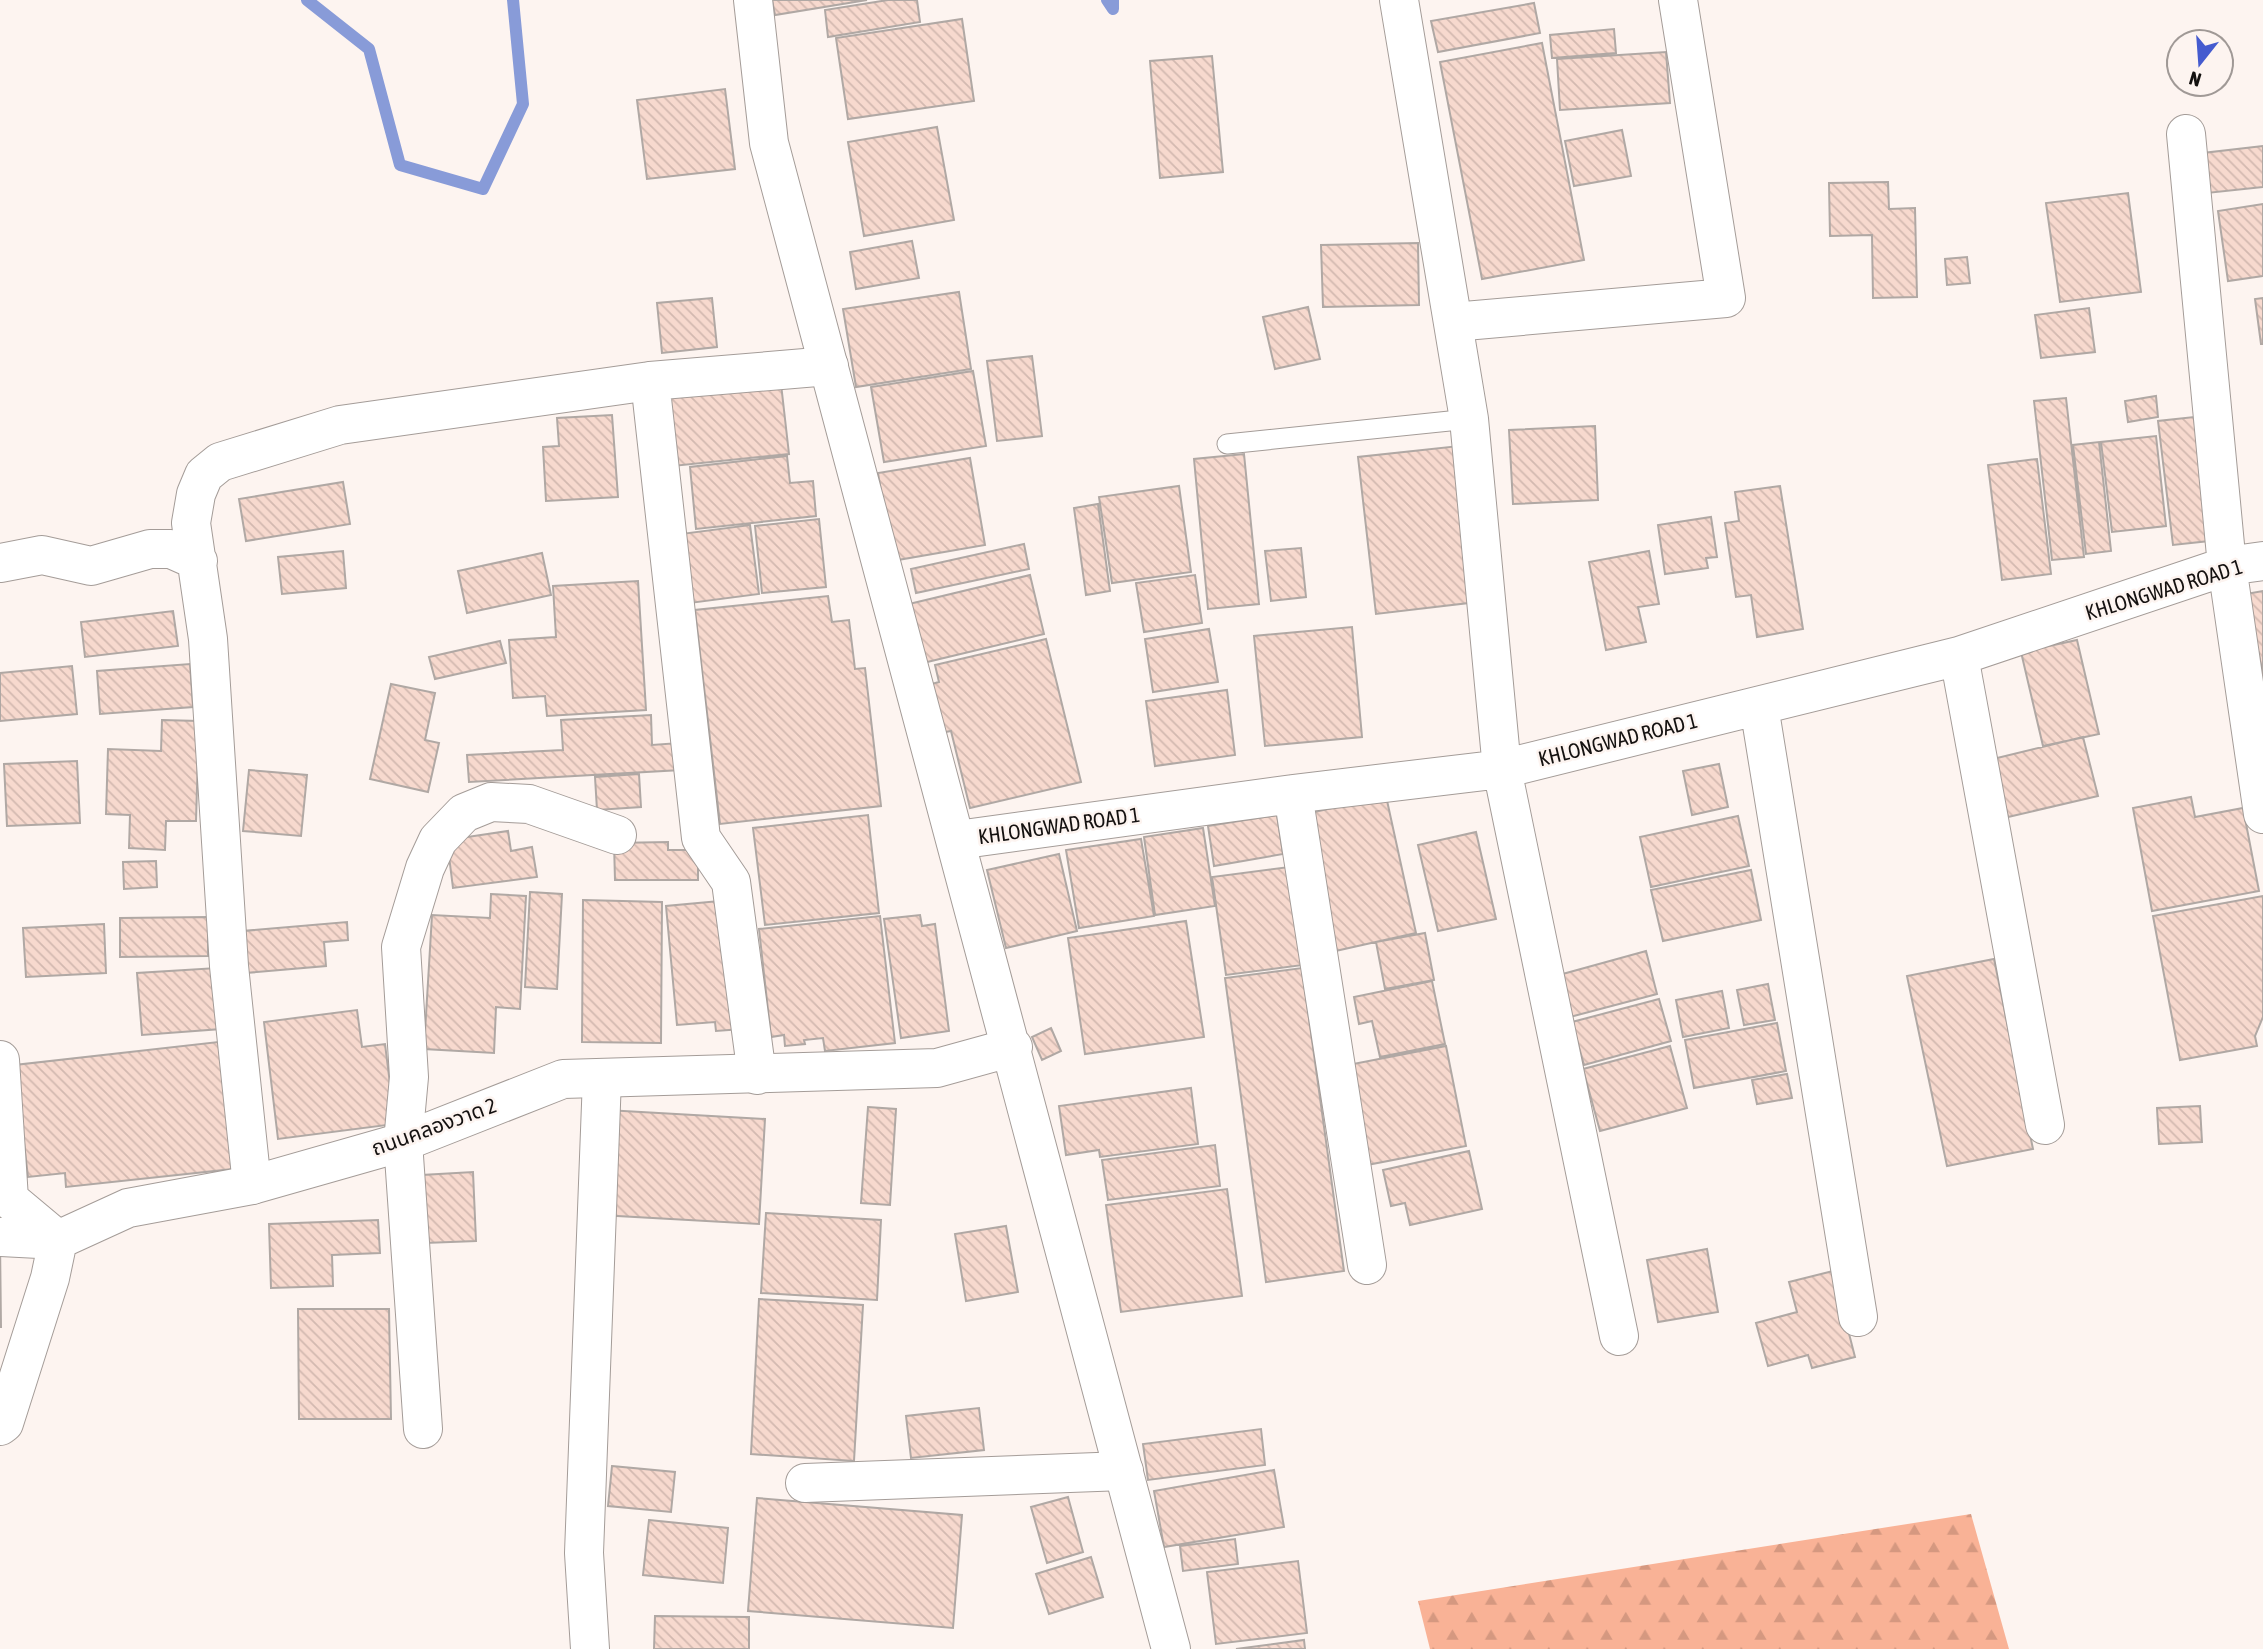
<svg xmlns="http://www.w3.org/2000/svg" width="2263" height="1649" font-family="'Asap Condensed','Noto Sans Thai',sans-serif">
	<defs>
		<pattern id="forest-firs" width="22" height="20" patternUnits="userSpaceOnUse" patternTransform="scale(1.75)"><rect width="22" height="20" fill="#f9b296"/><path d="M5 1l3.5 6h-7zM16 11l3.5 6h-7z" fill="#d59880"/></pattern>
		<pattern id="building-back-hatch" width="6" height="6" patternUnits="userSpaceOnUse" patternTransform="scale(1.75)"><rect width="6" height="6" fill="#f7d9ce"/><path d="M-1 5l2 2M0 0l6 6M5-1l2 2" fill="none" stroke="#d3b9b0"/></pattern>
	</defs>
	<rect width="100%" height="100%" fill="#fdf4f0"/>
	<path fill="url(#forest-firs)" d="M1971,1514L2009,1649H1430L1418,1601Z"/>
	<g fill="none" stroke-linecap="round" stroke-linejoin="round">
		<path stroke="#889bd8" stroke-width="12" d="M307,0L369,49L400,165L483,189L523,104L513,0
			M1107,0L1113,9V0"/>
	</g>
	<path fill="url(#building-back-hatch)" stroke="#b0a8a4" stroke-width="2" d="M772,0H867L775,15Z
		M888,0H917L920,22L828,37L825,10Z
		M1534,3L1540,33L1438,52L1431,21Z
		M962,19L974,101L848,119L836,38Z
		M1614,29L1616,53L1552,58L1550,35Z
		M1542,43L1584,260L1482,279L1440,62Z
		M1666,52L1670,103L1560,110L1557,59Z
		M1212,56L1223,172L1160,178L1150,61Z
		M725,89L735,169L647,179L637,100Z
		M937,127L954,220L864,236L848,142Z
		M1622,130L1631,176L1574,186L1565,141Z
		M2263,146V187L2207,193L2203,153Z
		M1888,182L1889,209L1915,208L1917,297L1873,298L1872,235L1830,236L1829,183Z
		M2128,193L2141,292L2060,302L2046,203Z
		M2263,204V276L2228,281L2218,211Z
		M912,241L919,278L856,289L850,252Z
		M1418,243L1419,305L1323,307L1321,245Z
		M1967,257L1970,283L1947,285L1945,259Z
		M959,292L971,369L856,387L843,309Z
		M712,298L717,347L662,353L657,303Z
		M2263,298V344H2261L2255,299Z
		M1308,307L1320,359L1275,369L1263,317Z
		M2089,308L2095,352L2041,358L2035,315Z
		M1032,356L1042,436L997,441L987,361Z
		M973,371L986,446L884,462L871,387Z
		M780,375L789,454L673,466L664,387Z
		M2156,396L2158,417L2128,422L2125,401Z
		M2066,398L2084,557L2052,560L2034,401Z
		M612,415L618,497L546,501L543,447L559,446L557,418Z
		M2194,417L2209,541L2173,545L2158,421Z
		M1595,426L1598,500L1513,504L1509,430Z
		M2156,436L2166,526L2112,532L2101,442Z
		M2099,442L2111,551L2086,554L2073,445Z
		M1459,446L1477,602L1376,614L1358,457Z
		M1244,454L1259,604L1208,609L1194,459Z
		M787,456L790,483L813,481L816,516L696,529L690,467Z
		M970,458L985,545L892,561L878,473Z
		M2037,459L2051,574L2002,580L1988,465Z
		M343,482L350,524L246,541L239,499Z
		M1179,486L1191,572L1112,583L1099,497Z
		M1780,486L1803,629L1757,637L1751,595L1736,597L1725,523L1739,521L1735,492Z
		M1098,504L1110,591L1086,595L1074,508Z
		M1711,517L1717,557L1706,558L1708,568L1665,574L1658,525Z
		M819,519L826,587L762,593L755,526Z
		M750,525L759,594L690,603L681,534Z
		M1024,544L1029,569L916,593L911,569Z
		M1301,548L1306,597L1271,601L1265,551Z
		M343,551L346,588L282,594L278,557Z
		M1649,551L1659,604L1638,607L1646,642L1606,650L1589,562Z
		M542,553L551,595L467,613L458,571Z
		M1030,575L1044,634L923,663L909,604Z
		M1195,575L1202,623L1144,632L1136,583Z
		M638,581L646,710L547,716L545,696L513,698L509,640L556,637L553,586Z
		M2263,591V674L2246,594Z
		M828,596L832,622L849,620L855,669L865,668L881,806L720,824L695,610Z
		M173,611L178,646L85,657L81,622Z
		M1352,627L1362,737L1265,746L1254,636Z
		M1209,629L1218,682L1153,692L1145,639Z
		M1046,639L1081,782L970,808L951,731L940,733L928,685L939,682L935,665Z
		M2077,640L2099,734L2043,746L2021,652Z
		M500,641L506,663L435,679L429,657Z
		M190,664L193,707L100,714L97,671Z
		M72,666L77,714L0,721V673Z
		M391,684L435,693L425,740L439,743L428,792L370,779Z
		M1227,690L1235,755L1155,766L1146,701Z
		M651,715L652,745L679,743L681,770L469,782L467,755L563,750L561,720Z
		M162,720L199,721L196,821H166L165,850L129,848L130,815L106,814L108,749L161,751Z
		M2083,737L2098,796L2008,817L1993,759Z
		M77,761L80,823L7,826L4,764Z
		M1719,764L1728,807L1692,815L1683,771Z
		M249,770L307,775L301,836L243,831Z
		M639,774L641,807L597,810L595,777Z
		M1386,796L1416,933L1331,952L1301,815Z
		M2191,797L2195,817L2243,808L2259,891L2152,911L2133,808Z
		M868,815L879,913L765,925L753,828Z
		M1277,815L1283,854L1214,866L1208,826Z
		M1738,816L1749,866L1651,887L1640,837Z
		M1203,828L1215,906L1155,915L1144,837Z
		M508,831L511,851L532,847L537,877L453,888L447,840Z
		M1476,832L1496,919L1438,931L1418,845Z
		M1141,839L1154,916L1079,928L1066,850Z
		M668,842V850H698V880H615L614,843Z
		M1059,854L1077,931L1006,948L987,870Z
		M156,861L157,887L124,889L123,862Z
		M1289,867L1303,965L1226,975L1212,877Z
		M1751,870L1761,920L1663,941L1651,890Z
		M530,892L562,894L557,989L525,987Z
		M491,894L526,896L520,1009L496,1007L494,1053L424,1049L432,915L490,918Z
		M2263,896V1017L2255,1036L2257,1046L2180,1060L2153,916Z
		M583,900L662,902L661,1043L582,1042Z
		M730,900L742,1029L716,1031L715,1022L677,1025L666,906Z
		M920,915L922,926L935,924L949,1031L901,1038L884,919Z
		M880,916L895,1043L825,1051L823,1038L804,1040L805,1044L785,1046L784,1035L771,1037L759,929Z
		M208,917V956L120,957V918Z
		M1186,921L1204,1037L1085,1054L1068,938Z
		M347,922L348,940L324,942L326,966L246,973L243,931Z
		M104,924L106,973L26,977L23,928Z
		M1425,933L1434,980L1385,989L1376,942Z
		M1646,951L1657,994L1570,1017L1559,975Z
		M1994,959L2033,1149L1947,1166L1907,976Z
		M217,968L221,1029L142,1035L137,973Z
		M1302,968L1344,1271L1266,1282L1225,978Z
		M1432,981L1445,1044L1380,1057L1372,1021L1359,1024L1354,997Z
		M1768,984L1775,1020L1744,1025L1737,990Z
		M1722,991L1729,1028L1683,1037L1676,1000Z
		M1659,999L1671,1041L1584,1065L1572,1022Z
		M357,1010L362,1047L385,1044L395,1124L278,1139L264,1022Z
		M1777,1023L1786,1071L1694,1088L1685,1040Z
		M1051,1028L1061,1051L1042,1060L1032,1037Z
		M227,1041L242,1168L66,1187L65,1173L28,1177L15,1065Z
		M1446,1046L1466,1146L1367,1165L1348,1065Z
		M1670,1046L1687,1108L1600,1131L1583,1069Z
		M1787,1074L1792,1098L1757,1104L1752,1080Z
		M1191,1088L1198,1144L1100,1157L1099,1150L1066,1155L1059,1106Z
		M2200,1106L2202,1142L2159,1144L2157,1108Z
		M868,1107L896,1109L890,1205L861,1203Z
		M606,1110L765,1119L759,1224L600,1215Z
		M1215,1145L1220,1186L1108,1200L1102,1160Z
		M1469,1151L1482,1209L1410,1225L1405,1203L1391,1206L1383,1170Z
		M473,1172L476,1241L425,1243L422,1175Z
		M1227,1189L1242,1296L1121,1312L1106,1205Z
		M766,1213L881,1220L877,1300L761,1293Z
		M378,1220L380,1253L332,1255L333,1286L271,1288L269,1224Z
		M1006,1226L1018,1292L966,1301L955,1234Z
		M0,1240L1,1327H0Z
		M1707,1249L1718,1312L1658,1322L1647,1260Z
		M1833,1271L1855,1357L1812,1368L1808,1355L1768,1366L1756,1323L1797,1312L1789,1282Z
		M759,1299L863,1305L854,1461L751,1454Z
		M298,1309H389L391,1419H299Z
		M979,1408L984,1450L911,1458L906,1416Z
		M1261,1429L1265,1465L1148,1480L1143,1444Z
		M612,1466L675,1472L671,1512L608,1506Z
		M1274,1470L1284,1527L1164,1547L1154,1491Z
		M1068,1497L1083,1552L1047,1563L1031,1507Z
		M757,1498L962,1515L953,1628L748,1611Z
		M649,1520L728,1528L723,1583L643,1575Z
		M1235,1539L1238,1564L1183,1571L1180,1546Z
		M1091,1557L1103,1597L1049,1614L1036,1574Z
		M1298,1561L1307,1633L1216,1644L1207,1572Z
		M655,1616L749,1617V1649H654Z
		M1304,1640L1305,1649H1236Z"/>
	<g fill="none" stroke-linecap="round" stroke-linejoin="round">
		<g stroke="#a49c98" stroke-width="21">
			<path id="service" d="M1227,444L1469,419"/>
		</g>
		<g stroke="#a49c98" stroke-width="40">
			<path id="minor" d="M1399,0L1469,419L1502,769L1619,1336
				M2186,134L2227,566L2263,814
				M1453,322L1726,298L1678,0
				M650,381L701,838L731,882L757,1075
				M0,563L42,555L91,566L150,549H171L198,561
				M1959,656L2045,1125
				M1759,706L1858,1317
				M1293,794L1367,1265
				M957,840L1293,794L1502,769L1959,656L2227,566L2263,561
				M0,1060L9,1199L58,1240L0,1237
				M252,1185L229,966L208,639L191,523L196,494L204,475L220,462L340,425L650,381L829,366
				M423,1429L403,1142L409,1077L401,947L425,868L438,840L464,813L491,802L529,804L617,835
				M805,1483L1124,1471
				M590,1649L584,1553L602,1078"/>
		</g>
		<g stroke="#a49c98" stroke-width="40">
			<path id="tertiary" d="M753,0L769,143L1171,1649
				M0,1426L4,1423L50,1278L58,1240L128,1208L252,1185L403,1142L563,1079L937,1068L1013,1047"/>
		</g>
		<use href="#service" stroke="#fff" stroke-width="19"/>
		<use href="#minor" stroke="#fff" stroke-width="38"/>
		<use href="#tertiary" stroke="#fff" stroke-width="38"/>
	</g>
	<g text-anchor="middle" stroke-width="5" stroke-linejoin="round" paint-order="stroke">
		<g font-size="21" fill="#141110" stroke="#fdf4f0">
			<text transform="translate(2164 590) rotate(-17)" y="7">KHLONGWAD ROAD 1</text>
			<text transform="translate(1618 740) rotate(-14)" y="7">KHLONGWAD ROAD 1</text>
			<text transform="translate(1059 826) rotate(-8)" y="7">KHLONGWAD ROAD 1</text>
			<text transform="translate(434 1127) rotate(-20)" y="7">ถนนคลองวาด 2</text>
		</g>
	</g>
	<g transform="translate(2200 63) rotate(197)"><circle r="33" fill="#fdf4f0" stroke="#a09996" stroke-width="2"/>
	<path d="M0-5L12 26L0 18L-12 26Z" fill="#455bcf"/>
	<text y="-10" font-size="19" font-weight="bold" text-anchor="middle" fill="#141110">N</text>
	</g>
</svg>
